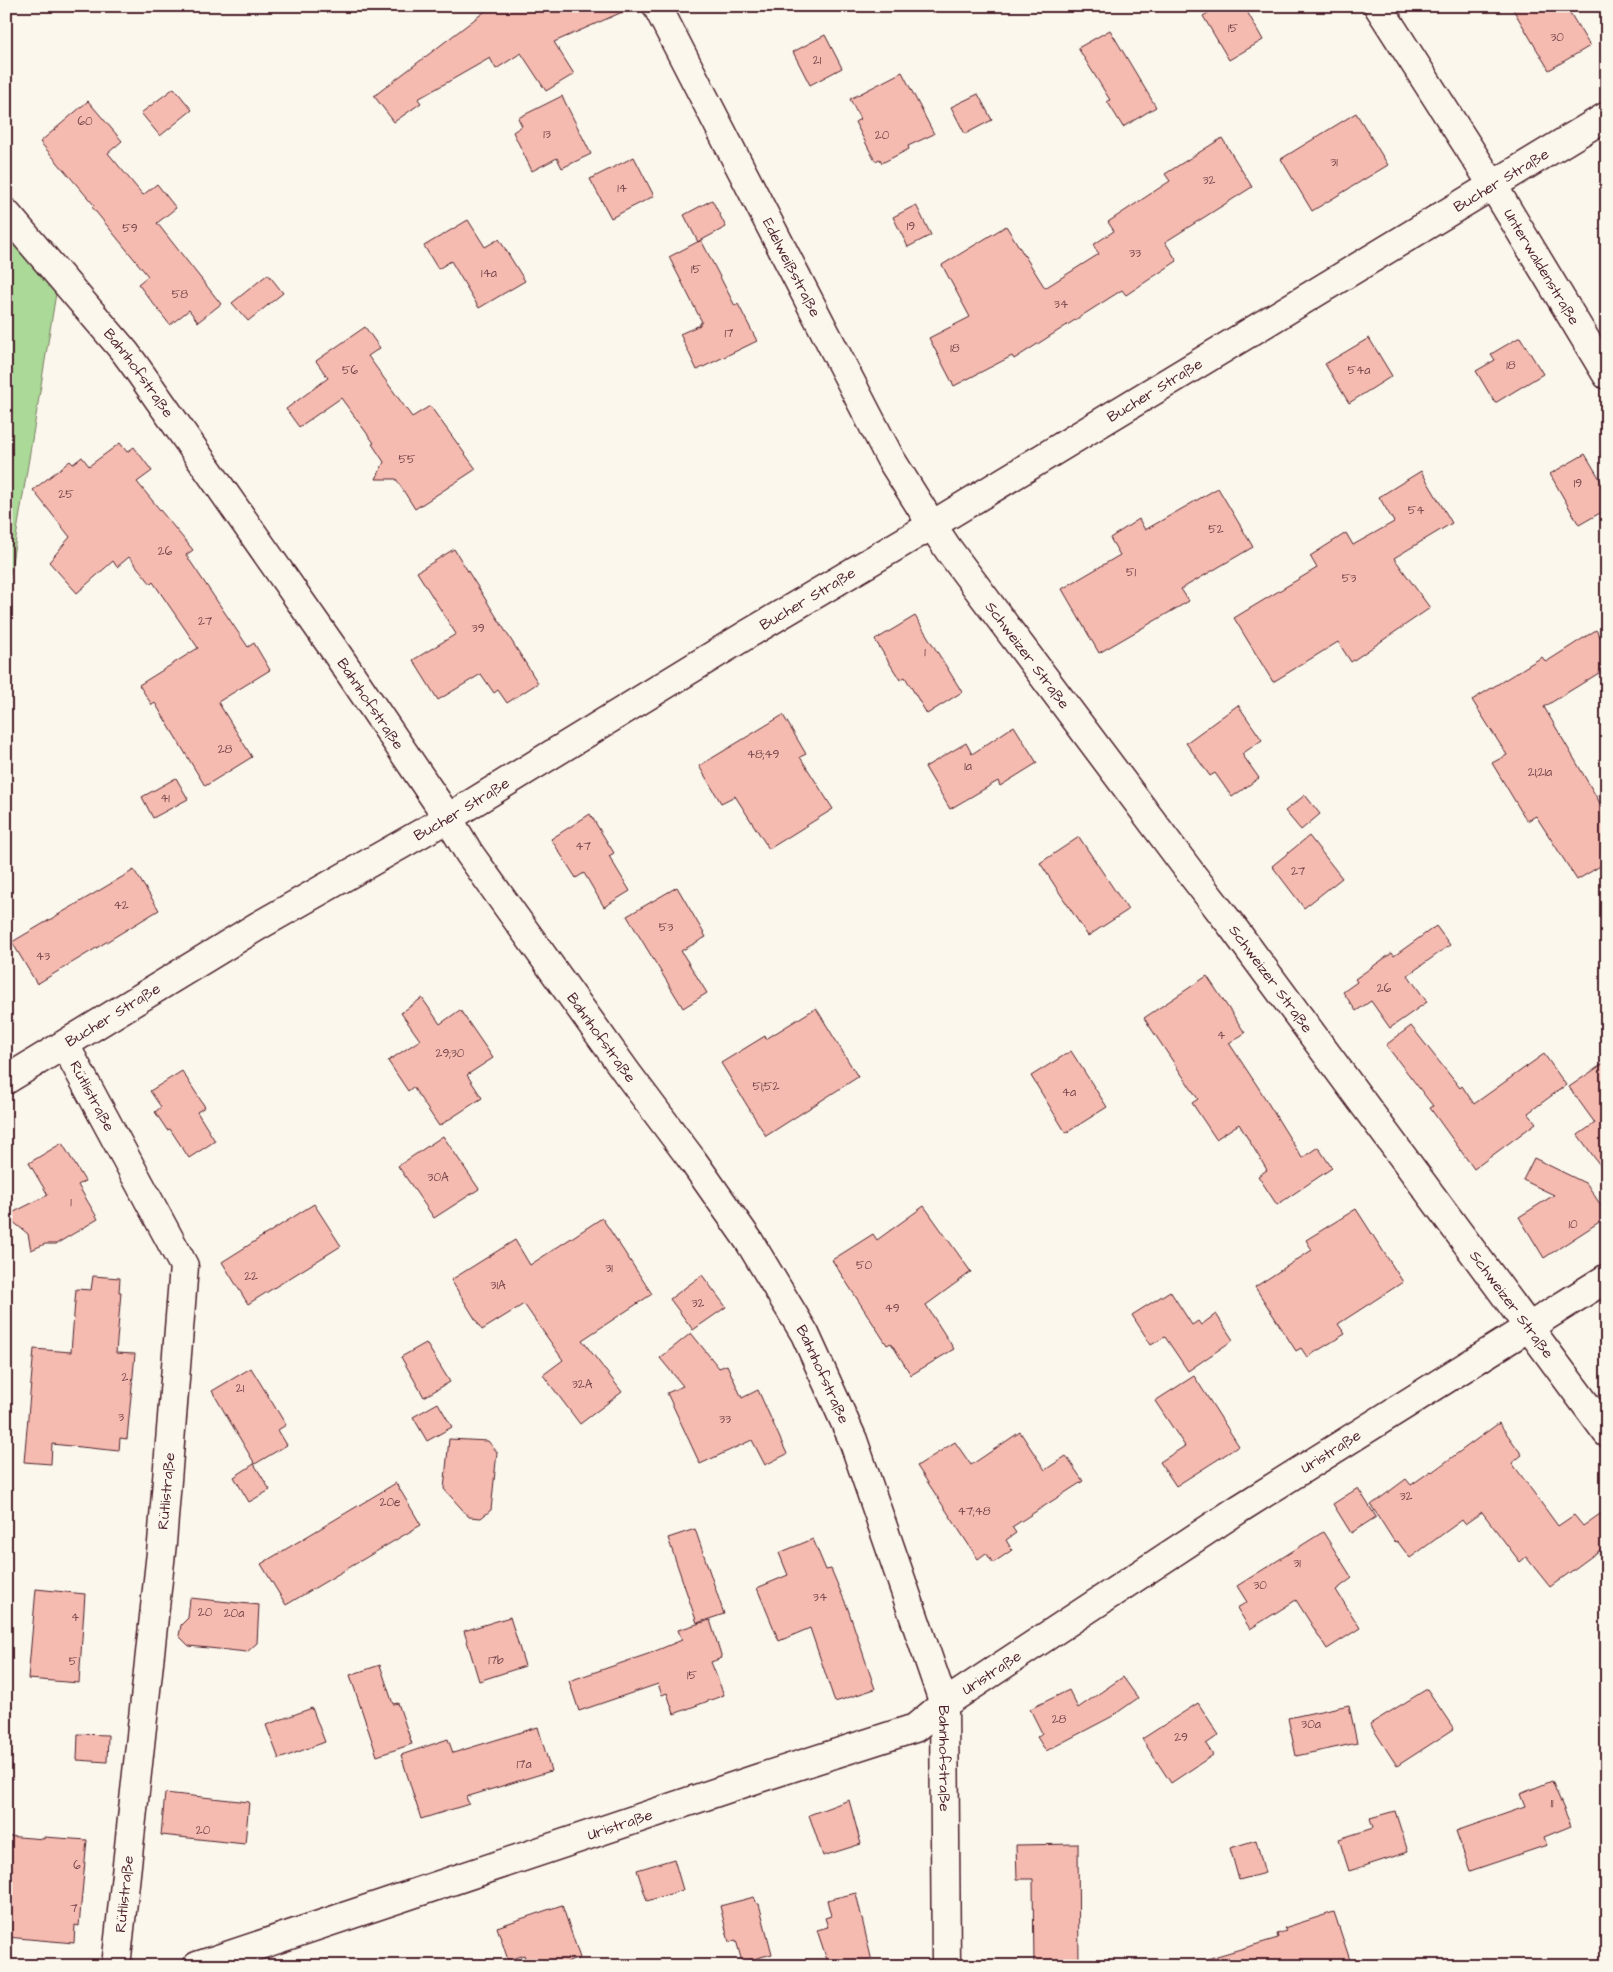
<svg xmlns="http://www.w3.org/2000/svg" width="1613" height="1972" font-family="'Architects Daughter',sans-serif">
	<rect width="100%" height="100%" fill="#fbf7ec"/>
	<filter id="ink" filterUnits="userSpaceOnUse"><feTurbulence type="fractalNoise" baseFrequency=".02" numOctaves="2"/><feDisplacementMap in="SourceGraphic" scale="10" xChannelSelector="R" yChannelSelector="G"/><feConvolveMatrix kernelMatrix="1 2 1 2 8 2 1 2 1" color-interpolation-filters="sRGB"/></filter>
	<g filter="url(#ink)">
		<path fill="#aad998" stroke="#7a7c62" d="M6,219L59,275L6,599Z"/>
		<path fill="#f6bbb0" stroke="#4a1f2b" d="M492,6H636L554,42L574,74L546,91L521,53L496,69L490,58L418,99L421,103L394,122L374,96Z
			M1219,6H1244L1263,40L1229,60L1203,16Z
			M1511,6H1566L1590,46L1549,70Z
			M1110,30L1156,107L1123,127L1107,101L1110,100L1078,48Z
			M825,35L842,68L810,85L793,52Z
			M902,72L934,134L908,146L909,149L882,163L880,159L875,161L855,122L860,119L850,99Z
			M174,88L192,110L160,136L141,113Z
			M978,94L992,120L965,134L951,107Z
			M562,96L591,154L562,168L557,158L532,171L513,132L522,126L518,118Z
			M88,101L122,141L108,153L143,195L157,184L176,208L157,223L221,304L198,322L189,310L170,325L138,284L148,276L92,207L94,205L40,142Z
			M1356,113L1388,165L1312,211L1281,159Z
			M1222,138L1252,187L1165,242L1177,261L1126,295L1122,290L1014,359L1012,356L954,386L929,338L970,317L942,265L1006,226L1045,288L1099,254L1093,245L1114,231L1108,222L1170,181L1165,174Z
			M634,157L654,196L611,218L590,179Z
			M712,200L726,227L698,242L684,215Z
			M916,205L931,235L908,247L893,217Z
			M468,220L485,247L499,239L525,281L479,308L451,261L438,269L424,246Z
			M701,240L735,306L738,304L757,341L697,370L680,334L700,325V323L702,322L669,257Z
			M268,274L283,293L248,321L232,303Z
			M365,327L380,348L368,356L412,417L430,406L476,469L415,509L396,479H376L384,462L372,444L374,443L341,398L299,427L286,409L328,378L316,361Z
			M1520,337L1543,374L1495,403L1476,371L1495,360L1491,354Z
			M1369,338L1392,376L1349,403L1325,364Z
			M120,443L127,452L134,447L152,471L137,482L193,550L186,555L248,647L254,643L270,670L218,702L252,757L205,786L155,703L152,705L139,685L198,648L153,582L151,584L129,557L117,567L113,561L77,593L49,562L70,537L33,490L70,461L73,464L82,457L89,466Z
			M1585,454L1607,491V509L1579,525L1550,474Z
			M1421,471L1452,523L1394,558L1430,608L1351,662L1338,642L1273,682L1234,618L1317,568L1310,556L1346,533L1353,545L1394,522L1379,497Z
			M1218,488L1253,547L1181,589L1189,601L1099,653L1062,589L1120,555L1110,538L1139,519L1145,530Z
			M454,549L538,683L507,703L498,690L494,693L481,674L438,700L413,660L456,634L417,572Z
			M915,616L962,692L927,714L905,677L900,680L875,640Z
			M1596,630L1607,647V668L1544,707L1607,815V862L1577,880L1536,816L1527,821L1492,763L1507,755L1472,700L1542,657L1546,662Z
			M1238,705L1262,740L1242,754L1259,778L1232,797L1215,773L1210,776L1186,743Z
			M783,715L806,754L800,757L833,809L769,849L735,796L721,803L699,766Z
			M1014,726L1037,763L1000,786L998,781L950,809L925,767L966,743L972,754Z
			M176,778L188,799L153,818L142,797Z
			M1305,795L1320,814L1301,830L1285,811Z
			M590,814L614,853L609,856L630,891L604,907L584,873L576,878L551,839Z
			M1309,836L1342,878L1304,908L1272,866Z
			M1079,837L1128,910L1088,936L1040,863Z
			M134,870L159,910L37,984L12,942Z
			M677,887L706,937L681,951L707,993L683,1008L627,916Z
			M1436,926L1450,945L1408,975L1427,1002L1390,1028L1371,1001L1356,1011L1343,992L1357,982L1355,979L1392,953L1394,956Z
			M1207,976L1245,1033L1229,1043L1258,1087L1302,1158L1318,1147L1332,1168L1277,1205L1258,1176L1267,1170L1239,1124L1216,1139L1192,1103L1198,1099L1144,1018Z
			M422,998L440,1024L460,1010L493,1058L467,1075L482,1098L439,1126L413,1087L408,1091L388,1061L420,1040L401,1013Z
			M816,1008L858,1077L766,1136L721,1063L765,1036L766,1039Z
			M1411,1026L1460,1088L1462,1086L1474,1104L1544,1054L1566,1085L1528,1113L1536,1123L1474,1169L1430,1108L1433,1106L1386,1045Z
			M1071,1051L1107,1107L1066,1133L1031,1076Z
			M1607,1061V1175L1578,1135L1595,1123L1569,1087Z
			M182,1071L205,1107L197,1112L215,1141L189,1158L170,1129L167,1130L155,1112L161,1107L150,1091Z
			M443,1136L479,1189L434,1218L398,1166Z
			M62,1143L85,1181L78,1185L98,1219L56,1244H45L31,1250L28,1234L6,1216L48,1195L29,1163Z
			M1534,1158L1587,1184L1607,1215V1217L1544,1258L1519,1217L1554,1195L1523,1180Z
			M314,1204L341,1246L248,1304L222,1262Z
			M924,1206L971,1272L926,1305L954,1349L911,1375L891,1343L887,1345L832,1260L873,1234L877,1240Z
			M1356,1209L1403,1282L1338,1324L1345,1334L1307,1357L1301,1348L1296,1351L1255,1287L1312,1250L1306,1240Z
			M602,1218L652,1294L582,1340L622,1392L580,1424L543,1375L563,1360L524,1304L482,1330L451,1280L515,1240L530,1265Z
			M702,1275L726,1307L693,1330L670,1299Z
			M93,1276L120,1278L119,1292H121L116,1353L135,1354L127,1439L120,1438L119,1451L52,1444L51,1464L24,1462L34,1349L71,1352L76,1289L91,1290Z
			M1170,1291L1192,1325L1198,1321L1201,1325L1216,1314L1233,1340L1188,1371L1165,1337L1151,1345L1132,1315Z
			M691,1333L719,1368L727,1365L742,1398L758,1390L787,1454L765,1465L752,1440L700,1464L667,1393L683,1386L660,1358Z
			M426,1343L450,1382L424,1397L401,1357Z
			M251,1368L286,1425L278,1430L287,1445L255,1464L212,1391Z
			M1194,1376L1239,1446L1176,1486L1160,1462L1185,1446L1155,1401Z
			M438,1403L452,1427L427,1441L413,1417Z
			M1499,1423L1522,1455L1512,1463L1558,1526L1574,1515L1583,1526L1607,1509V1545L1550,1587L1526,1557L1520,1562L1482,1512L1465,1524L1462,1520L1410,1558L1398,1542L1394,1541L1371,1505L1406,1479L1411,1485L1431,1471L1432,1472Z
			M1020,1432L1045,1470L1066,1456L1083,1481L1012,1527L1016,1533L1006,1540L1012,1550L993,1563L986,1553L978,1559L917,1466L955,1442L971,1465Z
			M449,1439L488,1441L497,1452L491,1510L481,1518L469,1517L444,1489Z
			M254,1464L270,1490L249,1502L234,1477Z
			M396,1483L421,1525L286,1605L261,1564Z
			M1358,1488L1376,1517L1351,1533L1333,1504Z
			M695,1529L724,1614L697,1623L668,1538Z
			M1323,1532L1352,1578L1336,1590L1360,1628L1327,1649L1296,1600L1250,1629L1237,1608L1247,1602L1237,1586Z
			M813,1539L826,1570L831,1569L848,1609L875,1689L835,1702L810,1628L779,1641L757,1588L788,1575L779,1553Z
			M36,1589L85,1594L79,1683L28,1679Z
			M190,1598L259,1605L257,1643L247,1652L189,1646L179,1636L181,1625L188,1618Z
			M510,1617L525,1666L479,1681L464,1631Z
			M710,1620L722,1658L711,1662L724,1695L674,1714L667,1693L662,1695L658,1684L579,1711L569,1681L648,1654L682,1640L678,1630Z
			M380,1665L393,1704L398,1703L412,1744L377,1756L350,1675Z
			M1123,1677L1138,1698L1111,1717L1046,1751L1037,1737L1042,1733L1030,1709L1069,1690L1078,1708Z
			M1427,1689L1454,1729L1397,1766L1370,1724Z
			M1198,1703L1219,1735L1206,1744L1213,1755L1171,1783L1142,1739Z
			M1349,1705L1357,1743L1296,1756L1288,1718Z
			M312,1708L325,1742L279,1759L266,1725Z
			M538,1727L551,1771L466,1797L469,1804L421,1819L401,1755L448,1739L453,1753Z
			M78,1734L108,1735L107,1762L77,1760Z
			M1552,1781L1571,1826L1544,1837L1547,1845L1470,1871L1456,1831L1525,1807L1520,1794Z
			M165,1793L249,1802L245,1844L161,1835Z
			M849,1800L861,1844L823,1856L809,1815Z
			M1395,1811L1408,1852L1349,1871L1339,1839L1373,1828L1370,1818Z
			M6,1836L44,1839V1837L87,1840L79,1926L75,1925L74,1943L6,1937Z
			M1256,1840L1265,1873L1239,1880L1230,1848Z
			M1078,1844L1079,1966H1034L1033,1879H1017L1016,1845Z
			M674,1859L683,1890L647,1901L637,1870Z
			M856,1893L873,1966H829L817,1930L828,1927L825,1918L831,1916L827,1900Z
			M754,1897L757,1904H759L772,1954L742,1962L736,1940L729,1942L720,1906Z
			M562,1905L580,1958L557,1966H527L524,1955L508,1960L497,1927Z
			M1334,1912L1352,1966H1208L1207,1959L1278,1938L1277,1934L1286,1931L1284,1928Z"/>
		<g fill="none" stroke-linecap="round" stroke-linejoin="round">
			<g stroke="#4a1f2b" stroke-width="31">
				<g id="minor">
					<path id="s1" d="M657,6L890,458L932,525L948,549L1193,876L1232,926L1607,1433"/>
					<path id="s2" d="M1378,6L1492,184L1607,375"/>
					<path id="s3" d="M6,213L125,352L136,367L333,648L448,818L469,853L627,1073L693,1161L749,1241L805,1334L853,1440L944,1704L946,1966"/>
					<path id="s4" d="M65,1045L184,1266L162,1543L116,1966"/>
					<path id="s5" d="M197,1966L759,1778L915,1728L944,1704L1239,1509L1607,1278"/>
				</g>
			</g>
			<g stroke="#4a1f2b" stroke-width="31">
				<g id="major">
					<path id="s6" d="M6,1080L258,926L448,818L748,634L932,525L1607,116"/>
				</g>
			</g>
			<use href="#minor" stroke="#fbf7ec" stroke-width="28"/>
			<use href="#major" stroke="#fbf7ec" stroke-width="28"/>
		</g>
	</g>
	<g text-anchor="middle" stroke-width="5" stroke-linejoin="round" paint-order="stroke">
		<g font-size="12" fill="#75464c">
			<text x="1233" y="32">15</text>
			<text x="1557" y="41">30</text>
			<text x="817" y="64">21</text>
			<text x="85" y="125">60</text>
			<text x="547" y="138">13</text>
			<text x="882" y="139">20</text>
			<text x="1334" y="166">31</text>
			<text x="1209" y="184">32</text>
			<text x="622" y="192">14</text>
			<text x="911" y="230">19</text>
			<text x="130" y="232">59</text>
			<text x="1135" y="257">33</text>
			<text x="696" y="273">15</text>
			<text x="489" y="277">14a</text>
			<text x="180" y="298">58</text>
			<text x="1061" y="308">34</text>
			<text x="729" y="337">17</text>
			<text x="955" y="352">18</text>
			<text x="1511" y="369">18</text>
			<text x="350" y="374">56</text>
			<text x="1359" y="374">54a</text>
			<text x="407" y="463">55</text>
			<text x="1578" y="487">19</text>
			<text x="66" y="498">25</text>
			<text x="1416" y="514">54</text>
			<text x="1216" y="533">52</text>
			<text x="165" y="555">26</text>
			<text x="1131" y="576">51</text>
			<text x="1349" y="582">53</text>
			<text x="205" y="625">27</text>
			<text x="478" y="632">39</text>
			<text x="925" y="656">1</text>
			<text x="225" y="753">28</text>
			<text x="763" y="758">48;49</text>
			<text x="968" y="770">1a</text>
			<text x="1540" y="776">21;21a</text>
			<text x="165" y="802">41</text>
			<text x="583" y="850">47</text>
			<text x="1298" y="875">27</text>
			<text x="121" y="909">42</text>
			<text x="666" y="931">53</text>
			<text x="43" y="960">43</text>
			<text x="1384" y="992">26</text>
			<text x="1221" y="1039">4</text>
			<text x="450" y="1057">29;30</text>
			<text x="766" y="1090">51;52</text>
			<text x="1069" y="1096">4a</text>
			<text x="438" y="1181">30A</text>
			<text x="71" y="1206">1</text>
			<text x="1573" y="1228">10</text>
			<text x="864" y="1269">50</text>
			<text x="609" y="1272">31</text>
			<text x="251" y="1280">22</text>
			<text x="498" y="1289">31A</text>
			<text x="698" y="1307">32</text>
			<text x="892" y="1312">49</text>
			<text x="125" y="1381">2</text>
			<text x="582" y="1388">32A</text>
			<text x="240" y="1392">21</text>
			<text x="121" y="1421">3</text>
			<text x="725" y="1423">33</text>
			<text x="1406" y="1500">32</text>
			<text x="390" y="1506">20e</text>
			<text x="974" y="1515">47;48</text>
			<text x="1297" y="1567">31</text>
			<text x="1260" y="1589">30</text>
			<text x="820" y="1601">34</text>
			<text x="205" y="1616">20</text>
			<text x="234" y="1617">20a</text>
			<text x="75" y="1621">4</text>
			<text x="496" y="1664">17b</text>
			<text x="73" y="1665">5</text>
			<text x="692" y="1679">15</text>
			<text x="1059" y="1723">28</text>
			<text x="1311" y="1728">30a</text>
			<text x="1181" y="1741">29</text>
			<text x="524" y="1768">17a</text>
			<text x="1552" y="1807">11</text>
			<text x="203" y="1834">20</text>
			<text x="77" y="1869">6</text>
			<text x="74" y="1912">7</text>
		</g>
		<g font-size="15" fill="#4a1f2b" stroke="#fbf7ec">
			<text dy="5" stroke="none"><textPath href="#s6" startOffset="1745">Bucher Straße</textPath></text>
			<text dy="5" stroke="none"><textPath href="#s2" startOffset="308">Unterwaldenstraße</textPath></text>
			<text dy="5" stroke="none"><textPath href="#s1" startOffset="294">Edelweißstraße</textPath></text>
			<text dy="5" stroke="none"><textPath href="#s3" startOffset="208">Bahnhofstraße</textPath></text>
			<text dy="5" stroke="none"><textPath href="#s6" startOffset="1340">Bucher Straße</textPath></text>
			<text dy="5" stroke="none"><textPath href="#s6" startOffset="935">Bucher Straße</textPath></text>
			<text dy="5" stroke="none"><textPath href="#s1" startOffset="749">Schweizer Straße</textPath></text>
			<text dy="5" stroke="none"><textPath href="#s3" startOffset="612">Bahnhofstraße</textPath></text>
			<text dy="5" stroke="none"><textPath href="#s6" startOffset="530">Bucher Straße</textPath></text>
			<text dy="5" stroke="none"><textPath href="#s1" startOffset="1154">Schweizer Straße</textPath></text>
			<text dy="5" stroke="none"><textPath href="#s6" startOffset="125">Bucher Straße</textPath></text>
			<text dy="5" stroke="none"><textPath href="#s3" startOffset="1018">Bahnhofstraße</textPath></text>
			<text dy="5" stroke="none"><textPath href="#s4" startOffset="58">Rütlistraße</textPath></text>
			<text dy="5" stroke="none"><textPath href="#s1" startOffset="1559">Schweizer Straße</textPath></text>
			<text dy="5" stroke="none"><textPath href="#s3" startOffset="1422">Bahnhofstraße</textPath></text>
			<text dy="5" stroke="none"><textPath href="#s5" startOffset="1256">Uristraße</textPath></text>
			<text transform="translate(166 1491) rotate(-85)" y="5">Rütlistraße</text>
			<text dy="5" stroke="none"><textPath href="#s5" startOffset="851">Uristraße</textPath></text>
			<text dy="5" stroke="none"><textPath href="#s3" startOffset="1828">Bahnhofstraße</textPath></text>
			<text dy="5" stroke="none"><textPath href="#s5" startOffset="446">Uristraße</textPath></text>
			<text transform="translate(124 1894) rotate(-84)" y="5">Rütlistraße</text>
		</g>
	</g>
	<rect width="1613" height="1972" fill="none" stroke="#fbf7ec" stroke-width="25"/>
	<rect x="12" y="12" width="1588" height="1947" fill="none" stroke="#4a1f2b" stroke-width="2" filter="url(#ink)"/>
</svg>
